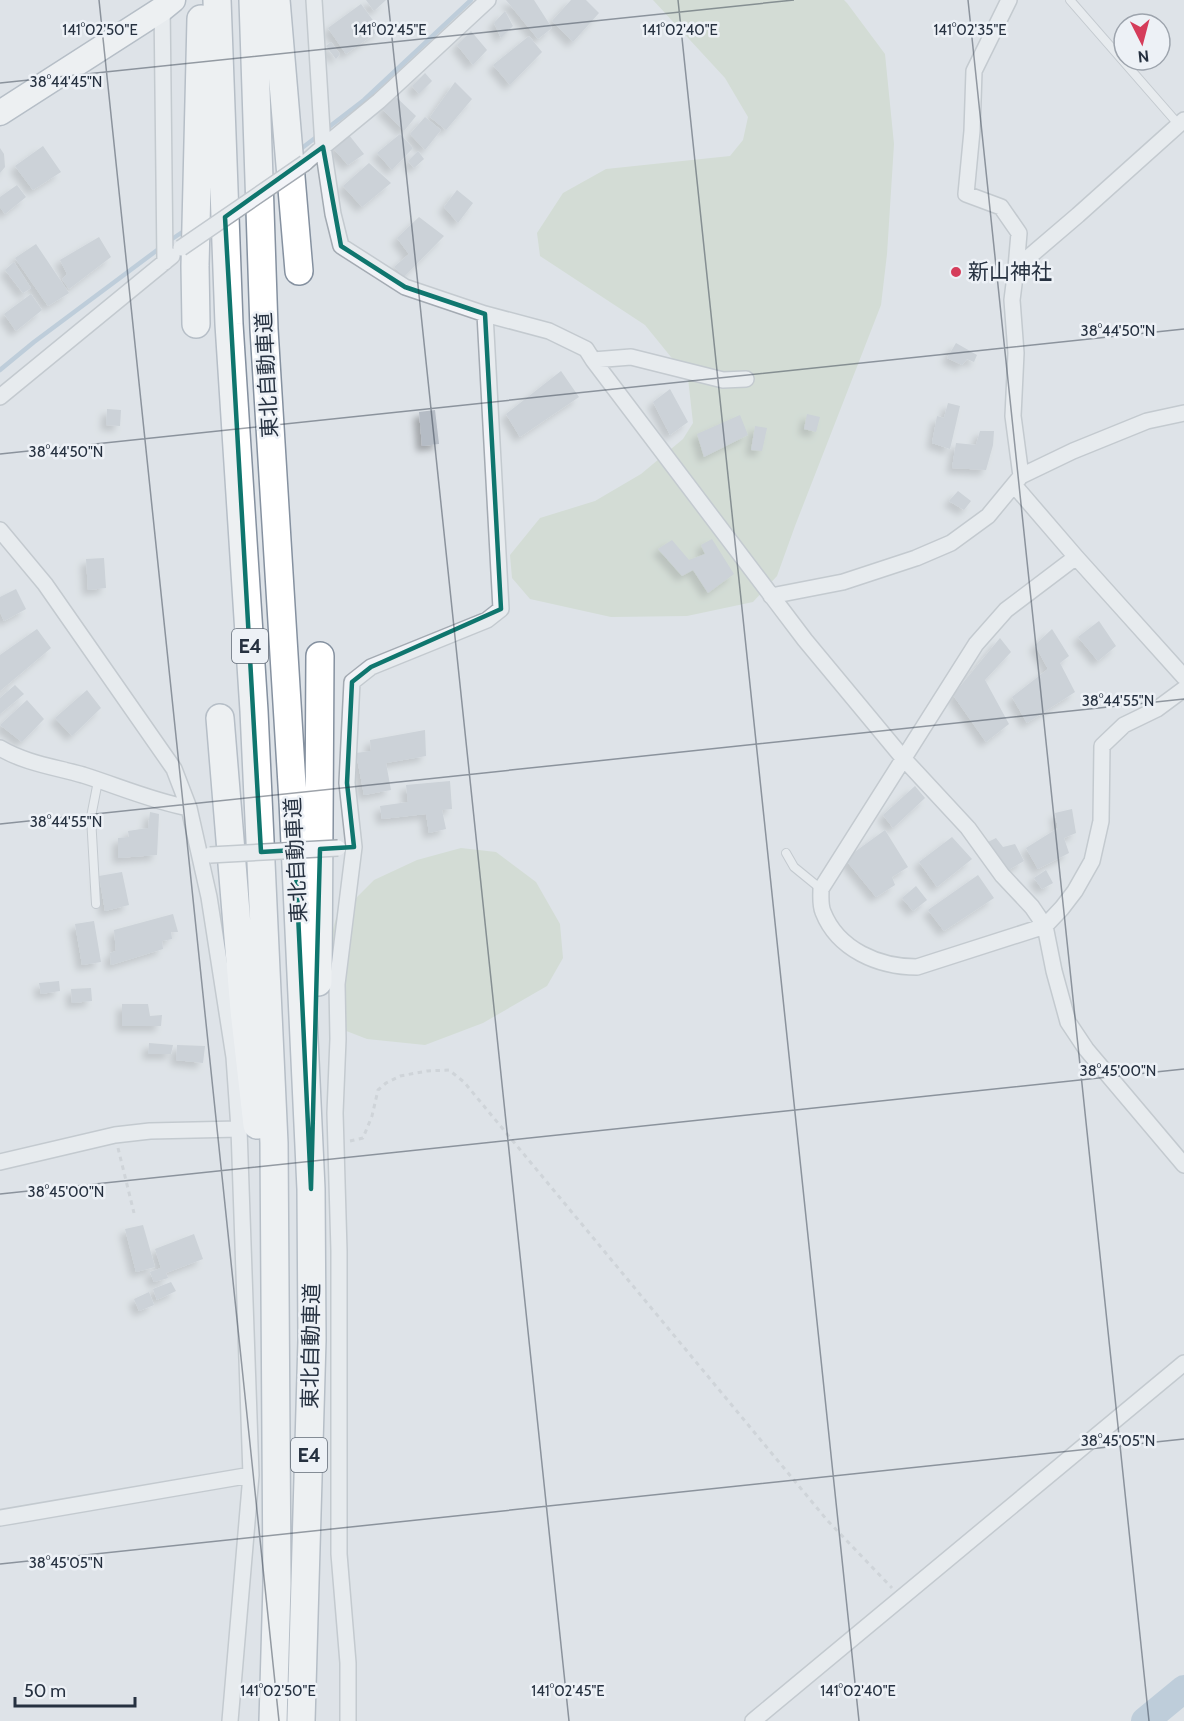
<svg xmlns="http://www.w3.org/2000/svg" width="1184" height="1721" font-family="Cabin,'Noto Sans JP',sans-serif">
	<defs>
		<filter id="shadow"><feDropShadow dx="-5.5" dy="5.5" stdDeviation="3" flood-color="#0004"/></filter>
	</defs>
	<rect width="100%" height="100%" fill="#dee3e8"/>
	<path fill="#c5d3bf" d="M653,0H844L847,3L885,54L894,144L887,254L881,305L795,526L777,576L753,602L687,616L611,617L530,599L512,578L510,555L540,518L595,501L641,474L683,439L693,423L688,378L645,325L540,256L537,233L563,193L606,169L730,156L743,140L748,117L725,78Z
		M461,848L496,852L536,882L560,924L563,958L547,986L483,1023L425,1045L367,1039L336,1027L330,1005L325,961L336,918L374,880L417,860Z"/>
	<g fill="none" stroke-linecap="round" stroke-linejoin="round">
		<path stroke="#97b2cb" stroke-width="4.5" d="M325,130L364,100L471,0
			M302,148L319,135
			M169,241L187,229
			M0,370L34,342L160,248"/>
		<path stroke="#97b2cb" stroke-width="28" d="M1145,1721L1184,1689"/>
	</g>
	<path fill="#b5bcc5" filter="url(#shadow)" d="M366,0H386L374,11Z
		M506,0H534L552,28L538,39Z
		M571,0H586L599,13L573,42L552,21Z
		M361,4L380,30L346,54L328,28Z
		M505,11L513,26L501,38L494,23Z
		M471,31L487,50L473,65L457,45Z
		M529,36L542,52L510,85L493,65Z
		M331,42L340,54L336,59L326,46Z
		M425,73L432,81L419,94L412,86Z
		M455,82L472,99L446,130L430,117Z
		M396,97L416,116L404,131L382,109Z
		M425,117L441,130L425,150L410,134Z
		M400,134L413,148L392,170L377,153Z
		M349,135L364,154L348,165L333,148Z
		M43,146L61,172L33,190L15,166Z
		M0,148L4,154L5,167L0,173Z
		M418,151L424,159L414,168L408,161Z
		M369,163L391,183L362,207L343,186Z
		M17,185L26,197L5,214L0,207V197Z
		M457,190L473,203L458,223L444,207Z
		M419,217L444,236L404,277L394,267L409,254L397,238Z
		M99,237L111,257L69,289L62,279L67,274L60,260Z
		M36,244L69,293L48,306L15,258Z
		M14,262L31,288L23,293L5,270Z
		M31,294L42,310L16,331L4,314Z
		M956,343L977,355L974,362L967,359L962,365L947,358Z
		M561,371L579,397L520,437L506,414Z
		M670,389L688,422L670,435L653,402Z
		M948,403L960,406L950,449L932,443L937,416L944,418Z
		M107,409L121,410L120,426L106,425Z
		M435,410L439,444L422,446L419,412Z
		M807,414L820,417L816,432L804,429Z
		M740,415L748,435L704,457L697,434Z
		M755,426L767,428L762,451L751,450Z
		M980,431H994L993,445L986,470L952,468L956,443L976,445Z
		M958,491L971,501L964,510L949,501Z
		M712,539L734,574L708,593L693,570L682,576L658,549L672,540L689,560L705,554L701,545Z
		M104,558L106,588L88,590L86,559Z
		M16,589L26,609L4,621L0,612V597Z
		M1099,621L1116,646L1098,661L1078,637Z
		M37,629L51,648L0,691V655Z
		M1052,629L1069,656L1060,663L1075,692L1027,723L1012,697L1048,669L1035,645Z
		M1000,638L1011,652L985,680L1009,724L986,742L953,695Z
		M15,685L24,694L0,714V698Z
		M87,690L101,708L72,736L55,718Z
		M27,700L44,719L22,742L0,725Z
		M425,730L426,756L386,763L391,790L364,795L356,753L371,751L370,740Z
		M450,781L452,809L442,810L446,829L429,833L426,814L382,819L380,806L408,802L406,785Z
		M915,786L925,798L893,828L883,815Z
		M1072,809L1076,833L1064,838L1069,853L1038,869L1026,848L1058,828L1055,813Z
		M150,812L159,814L157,855L118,858V838L129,837L128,831L148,828Z
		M885,830L908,867L892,877L895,885L876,897L845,859Z
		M952,837L972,859L937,887L919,862Z
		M996,838L1003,847L1015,844L1024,861L1005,872L986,843Z
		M1046,870L1053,883L1042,889L1034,878Z
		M122,872L129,905L105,911L99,876Z
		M978,875L994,898L944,931L928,910Z
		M916,886L927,900L913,911L902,898Z
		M173,914L178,932H171L172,939L162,941L163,949L111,965L110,953L116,951L114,930Z
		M94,921L101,962L82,965L75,924Z
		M59,981L60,991L41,994L39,983Z
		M91,988L92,1001L72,1003L71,989Z
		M122,1004H148L150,1016L162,1015L161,1026H122Z
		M149,1043L173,1045L171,1054H148Z
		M177,1045L205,1046L203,1063L176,1060Z
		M143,1225L155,1267L136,1272L125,1229Z
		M194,1234L203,1259L166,1273L168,1278L154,1282L150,1272L161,1268L155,1249Z
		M171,1282L176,1291L157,1300L153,1289Z
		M149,1292L154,1305L139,1311L134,1299Z"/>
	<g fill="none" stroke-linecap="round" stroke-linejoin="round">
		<g stroke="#a3aab2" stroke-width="10">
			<path id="service" d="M1070,0L1179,125
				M786,853L794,867L821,889
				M96,904L91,817L98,781"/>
		</g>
		<g stroke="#a3aab2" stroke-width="18">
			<path id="minor" d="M488,0L379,101L323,147L333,214L341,246L405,287L485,314L549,331L586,349L593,360L805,640L903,758L968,828L1002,875L1032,907L1045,926L1054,971L1068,1022L1086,1049L1184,1165
				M1009,0L974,71L972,131L966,194L1001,207L1019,233L1016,268
				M162,3L165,262
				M305,163L323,147L314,0
				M593,360L631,357L723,380L746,379
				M0,397L172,256
				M1021,476L1013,416L1016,353L1012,300L1016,268L1078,215L1184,120
				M1014,485L1076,557L1184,677
				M0,530L45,584L174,769L189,808L209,897L234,1057L239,1129L251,1475L230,1721
				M1076,557L1006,610L976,644L821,889C821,896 820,905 823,912C838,950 879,967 917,967L1045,926L1062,908L1075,891L1092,861L1101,821L1102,746L1124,725L1157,709L1184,689
				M771,596L843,582L916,558L951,543L988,516L1021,476L1073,451L1147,421L1184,413
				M0,748C25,763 55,767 83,775C118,786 152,801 189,808
				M0,1162L115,1135L150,1131L239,1129
				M0,1518L251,1475
				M348,1721V1663L339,1554V1251L335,1113L338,1039L337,984L354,847L347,783L352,682L371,667L487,620L501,609L485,314
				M753,1721L1184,1363"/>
		</g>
		<g stroke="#8591a0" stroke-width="27">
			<path id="trunk" d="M0,113L162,9L173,0"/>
		</g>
		<g stroke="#8591a0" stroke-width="30">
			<path id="motorway" d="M217,0L229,324L254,711L274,1143L277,1584L273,1721
				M253,0L264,329L293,801L311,1189L312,1340L301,1721
				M276,0L299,271
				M196,324L195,266L201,19
				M220,718L244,1010L257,1125
				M318,982L320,656"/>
		</g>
		<path stroke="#bcc1c7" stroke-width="3" stroke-dasharray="4.5 4.5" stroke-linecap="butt" d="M350,1141L363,1138L372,1116L378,1090L386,1083L400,1076L427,1071L449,1070L464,1082L827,1520L892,1588
			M118,1148L134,1213"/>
		<use href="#service" stroke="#f1f3f7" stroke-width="8"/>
		<use href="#minor" stroke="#f1f3f7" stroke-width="15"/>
		<use href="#trunk" stroke="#fff" stroke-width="24"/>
		<use href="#motorway" stroke="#fff" stroke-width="27"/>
		<g stroke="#a3aab2" stroke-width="18" stroke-linecap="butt">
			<path id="minor-bridge" d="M181,248L305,163
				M210,855L338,848"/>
		</g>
		<use href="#minor-bridge" stroke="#f1f3f7" stroke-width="15"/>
	</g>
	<path d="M0 0H1184V1721H0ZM323,147L341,246L405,287L485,314L501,609L371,667L352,682L347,783L354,847L320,849L311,1189L295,850L261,852L225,217Z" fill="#dee3e8" fill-opacity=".55" fill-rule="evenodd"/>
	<path fill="none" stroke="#0f766e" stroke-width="4.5" stroke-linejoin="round" d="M323,147L341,246L405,287L485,314L501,609L371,667L352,682L347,783L354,847L320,849L311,1189L295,850L261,852L225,217Z"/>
	<path fill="none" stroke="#263140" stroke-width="1.5" stroke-opacity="0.45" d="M99,0L279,1721M388,0L569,1721M678,0L859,1721M968,0L1149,1721M0,83L794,0M0,454L1184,329M0,824L1184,699M0,1194L1184,1069M0,1564L1184,1439"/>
	<circle fill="#d53c5a" stroke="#edf1f6" stroke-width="2" cx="956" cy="272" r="6"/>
	<g text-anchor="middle" stroke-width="5" stroke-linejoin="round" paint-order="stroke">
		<g fill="#edf1f6" stroke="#626b77" stroke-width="1.5">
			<rect x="232" y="629" width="36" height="34" rx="4.5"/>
			<rect x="291" y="1438" width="36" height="34" rx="4.5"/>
		</g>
		<g font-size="20" font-weight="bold" fill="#263140">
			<text x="250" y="653">E4</text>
			<text x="309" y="1462">E4</text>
		</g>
		<g font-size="21" fill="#263140" stroke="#edf1f6" text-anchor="start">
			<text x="968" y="279">新山神社</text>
		</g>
		<g font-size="21" fill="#263140" stroke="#edf1f6">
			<text transform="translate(267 375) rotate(-93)" y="7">東北自動車道</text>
			<text transform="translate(296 860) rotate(-93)" y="7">東北自動車道</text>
			<text transform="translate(311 1346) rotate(-89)" y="7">東北自動車道</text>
		</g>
	</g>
	<g font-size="15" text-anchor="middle" fill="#263140" stroke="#edf1f6" stroke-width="5" stroke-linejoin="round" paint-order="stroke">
		<text x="100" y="35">141°02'50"E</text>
		<text x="390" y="35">141°02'45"E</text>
		<text x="680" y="35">141°02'40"E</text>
		<text x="970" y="35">141°02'35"E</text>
		<text x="66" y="87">38°44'45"N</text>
		<text x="1118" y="336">38°44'50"N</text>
		<text x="66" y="457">38°44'50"N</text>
		<text x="1118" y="706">38°44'55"N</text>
		<text x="66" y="827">38°44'55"N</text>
		<text x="1118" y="1076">38°45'00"N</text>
		<text x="66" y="1197">38°45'00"N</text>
		<text x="1118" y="1446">38°45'05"N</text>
		<text x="66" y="1568">38°45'05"N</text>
		<text x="278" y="1696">141°02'50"E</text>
		<text x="568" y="1696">141°02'45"E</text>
		<text x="858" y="1696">141°02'40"E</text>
	</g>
	<g transform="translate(1142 42) rotate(174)"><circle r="28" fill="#edf1f6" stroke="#9da4ad" stroke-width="1.5"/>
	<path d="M0-4.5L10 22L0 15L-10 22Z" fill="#d53c5a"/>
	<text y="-9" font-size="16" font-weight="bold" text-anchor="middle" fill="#263140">N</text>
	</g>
	<path d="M15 1697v9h120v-9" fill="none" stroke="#263140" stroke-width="3"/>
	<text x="24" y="1697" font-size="18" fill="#263140" stroke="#edf1f6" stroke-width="4.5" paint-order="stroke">50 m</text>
</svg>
